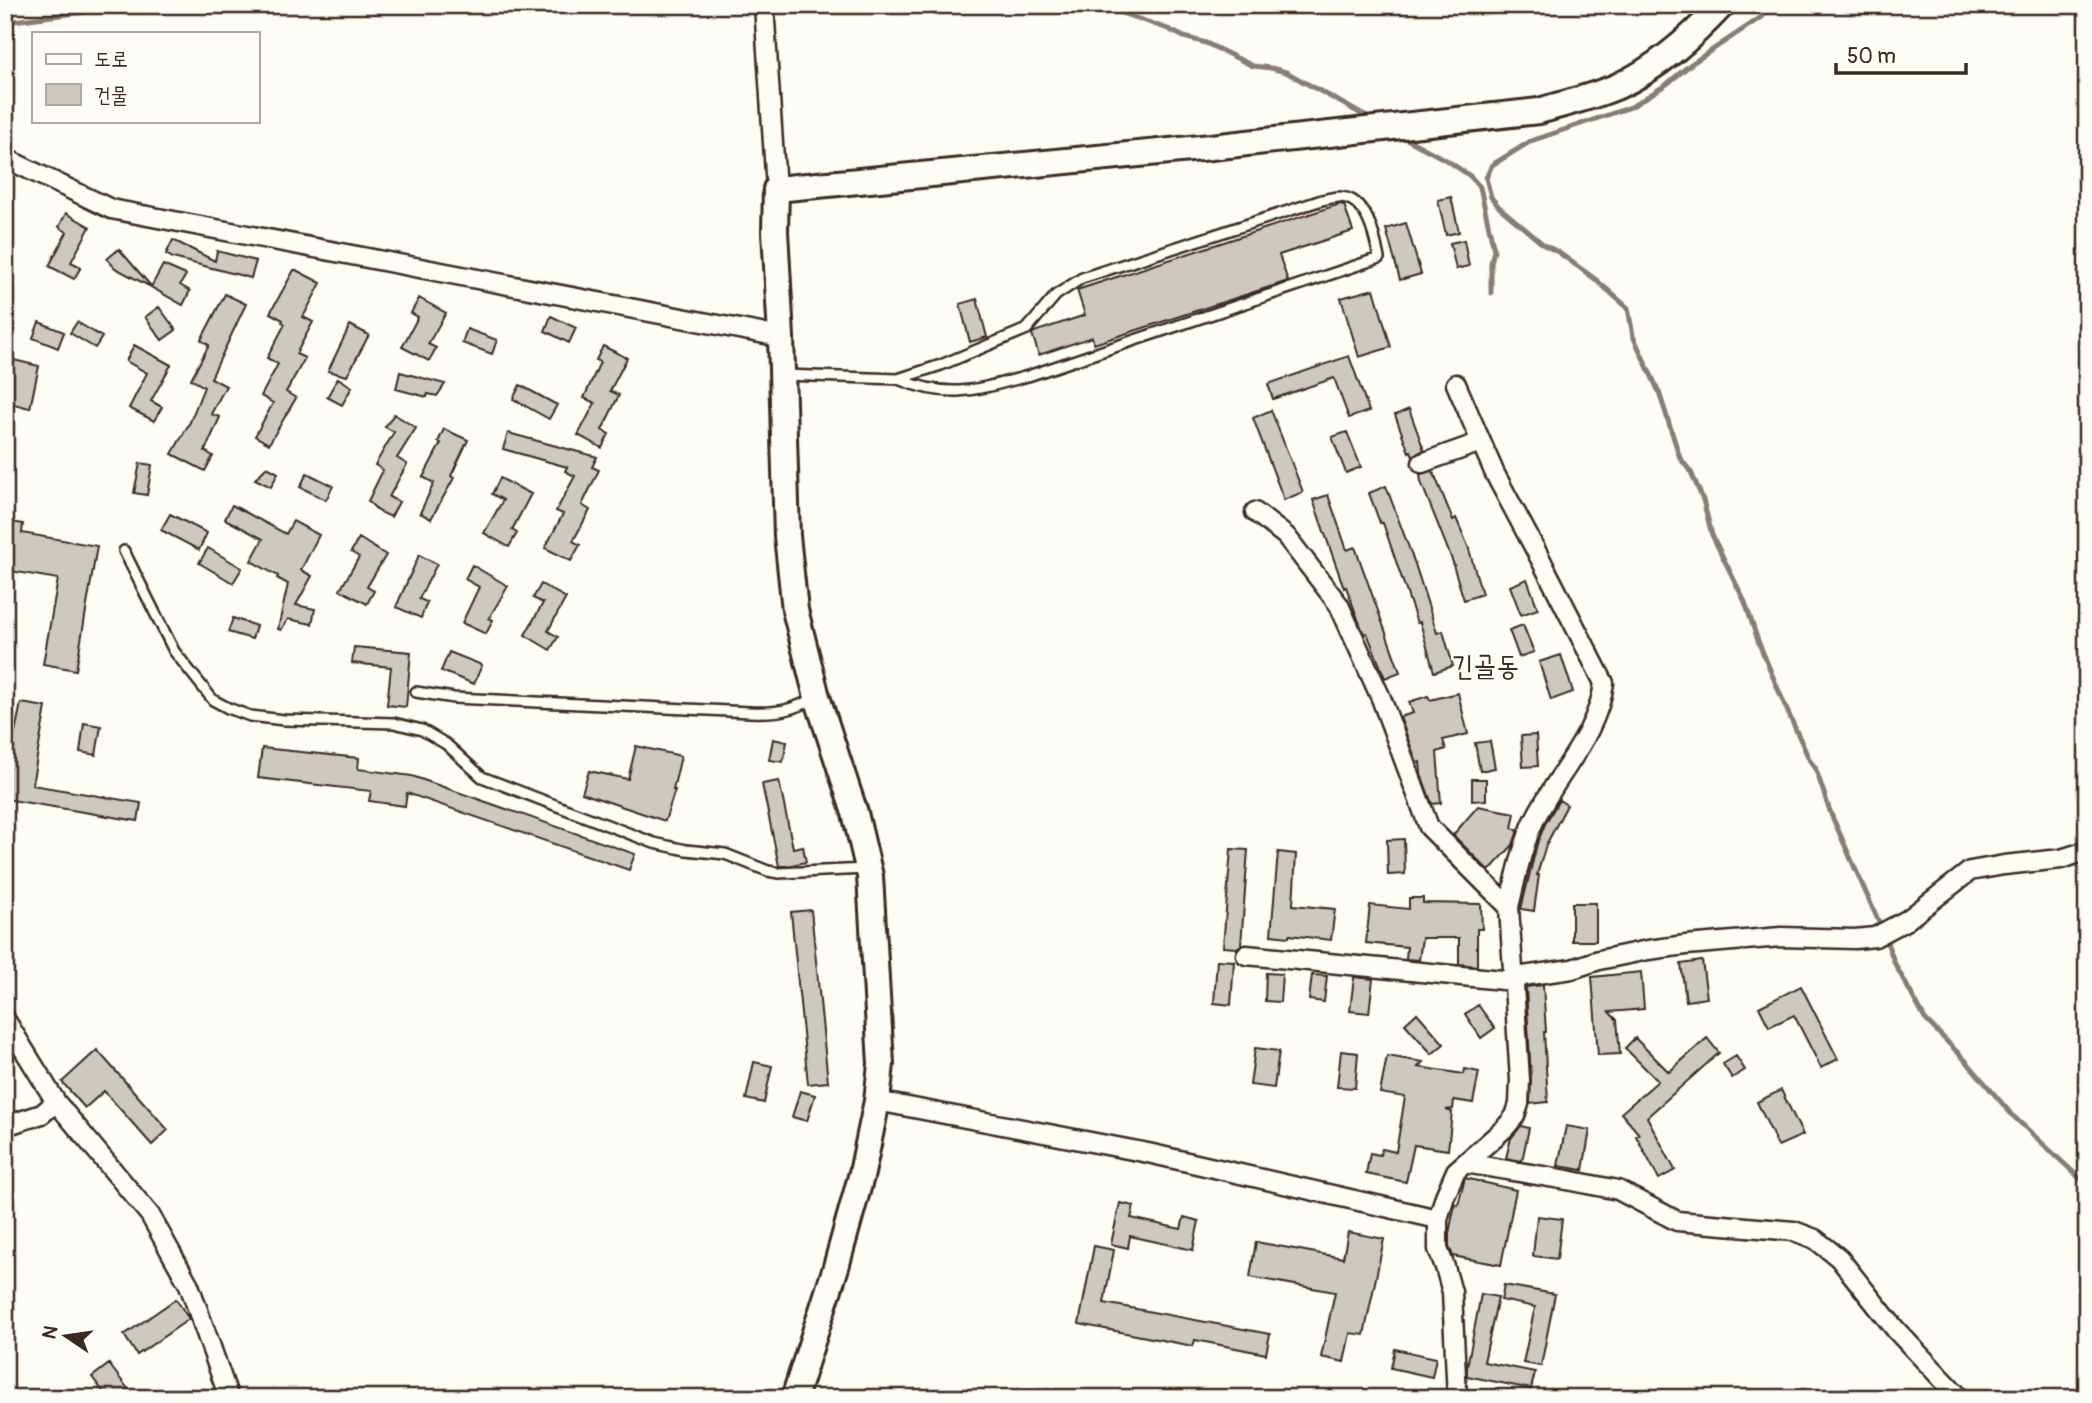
<svg xmlns="http://www.w3.org/2000/svg" width="2092" height="1403" font-family="Pangolin,'Poor Story',sans-serif">
	<rect width="100%" height="100%" fill="#fdfcf7"/>
	<filter id="ink" filterUnits="userSpaceOnUse"><feTurbulence type="fractalNoise" baseFrequency=".0143" numOctaves="2"/><feDisplacementMap in="SourceGraphic" scale="14" xChannelSelector="R" yChannelSelector="G"/><feConvolveMatrix kernelMatrix="1 2 1 2 8 2 1 2 1" color-interpolation-filters="sRGB"/></filter>
	<g filter="url(#ink)">
		<g fill="none" stroke-linecap="round" stroke-linejoin="round">
			<path stroke="#887d74" stroke-width="5" d="M1098,5L1168,29L1184,37L1206,43L1253,66L1271,68L1286,72L1374,121
				M1772,5L1763,16L1691,64L1667,84L1631,107L1531,141L1492,165L1486,178L1491,197L1499,207L1544,245L1558,252L1595,279L1628,308L1633,336L1659,392L1680,458L1691,472L1703,500L1712,535L1745,602L1758,641L1786,708L1810,761L1815,767L1831,814L1882,929L1895,964L1925,1019L1967,1062L2012,1115L2087,1185
				M5,22L140,5
				M1401,136L1448,161L1470,176L1480,187L1494,250L1491,263V293"/>
		</g>
		<path fill="#cdc8c2" stroke="#3b2a1e" stroke-width="2" d="M1451,197L1459,232L1446,235L1438,200Z
			M1340,204L1344,205L1353,231L1279,255L1288,281L1094,344L1092,337L1039,355L1032,334L1034,332L1085,315L1077,290Z
			M66,213L90,227L71,262L81,267L74,279L49,266L67,232L59,227Z
			M1406,223L1421,274L1400,280L1386,229Z
			M173,240L215,261L217,251L256,261L251,278L173,258L166,254Z
			M1464,240L1469,266L1456,269L1450,243Z
			M119,249L150,285L149,286L115,268L107,259Z
			M163,265L186,275L180,285L190,291L183,305L151,287Z
			M294,270H296L321,283L303,317L313,322L296,354L305,358L286,392L296,398L269,444L255,436L273,403L261,396L278,364L267,358L285,324L282,322L283,320L270,313Z
			M1374,289L1391,347L1359,357L1341,298Z
			M225,294L246,304L211,378L226,386L211,414L220,417L205,451L213,456L205,471L172,454L190,422L204,387L191,379L209,345L201,340Z
			M419,298L446,313L428,344L436,348L429,361L402,347L418,317L411,313Z
			M977,299L987,337L970,342L960,304Z
			M159,307L176,330L162,340L145,317Z
			M551,316L576,328L569,343L545,331Z
			M39,322L64,332L58,348L33,338Z
			M77,322L102,337L95,348L70,333Z
			M350,325L369,335L347,376L328,371Z
			M467,329L497,340L492,354L462,343Z
			M134,345L171,365L151,401L162,407L154,421L129,408L147,373L126,361Z
			M603,346L627,358L610,391L619,395L602,430L609,434L602,448L578,435L595,403L584,398L600,362L596,360Z
			M1349,356L1369,411L1349,418L1334,378L1273,399L1268,384Z
			M5,358L39,366L30,408L5,402Z
			M400,372L445,384L437,396L428,394L427,397L396,389Z
			M338,378L352,387L342,405L327,397Z
			M520,385L557,405L549,419L513,399Z
			M1409,409L1424,450L1413,456L1411,451L1409,452L1395,415Z
			M1271,410L1303,492L1284,500L1253,418Z
			M394,414L416,428L397,458L407,464L389,497L399,502L391,517L378,511L368,501L383,470L375,465L394,432L385,427Z
			M444,429L468,440L451,476L454,478L431,519L420,513L434,483L423,477L441,443L438,442Z
			M1347,432L1361,467L1346,473L1332,437Z
			M508,433L597,457L592,467L599,470L582,505L590,510L573,541L580,545L571,561L545,548L563,514L556,511L575,476L565,471L567,467L503,449Z
			M140,463L152,465L147,495L134,493Z
			M267,467L278,473L271,487L255,479Z
			M1433,471L1453,520L1456,518L1468,546L1482,594L1464,600L1453,565H1454L1421,482L1420,474Z
			M307,473L333,486L326,500L300,487Z
			M500,478L531,494L512,530L517,533L509,547L484,533L503,500L492,494Z
			M1386,486L1415,564L1437,633L1443,631L1453,666L1434,672L1420,622L1417,623L1383,523H1380L1369,493Z
			M1328,495L1347,550L1355,547L1400,672L1385,678L1367,633L1364,634L1361,627L1346,587L1344,588L1313,500Z
			M232,505L286,534L293,521L319,535L301,570L312,576L296,605L315,609L312,624L288,619L281,630L278,629L288,584L277,578L278,576L251,561L263,539L225,519Z
			M170,514L207,533L199,550L161,530Z
			M5,521L23,524L22,533L97,546L76,670L43,664L58,579L5,570Z
			M359,538L386,555L367,587L374,591L367,604L340,590L359,557L351,552Z
			M208,548L242,568L233,583L199,563Z
			M419,555L437,564L419,599L427,602L421,618L396,607Z
			M472,565L508,586L489,618L493,620L486,634L462,623L479,587L465,579Z
			M1527,579L1538,609L1521,615L1510,586Z
			M541,584L566,598L548,631L558,637L550,650L525,635L543,603L533,598Z
			M233,618L256,626L252,639L228,632Z
			M1523,625L1534,652L1519,657L1509,630Z
			M354,647L411,652L406,707L387,705L391,667L352,663Z
			M449,652L482,665L474,684L441,671Z
			M1561,655L1573,692L1551,700L1539,662Z
			M1458,693L1468,734L1443,740L1446,749L1437,752L1441,803L1432,804L1421,774L1420,762L1417,763L1400,717L1413,713L1409,702L1428,696L1430,700Z
			M21,703L46,707L32,785L141,803L138,821L5,799V780Z
			M84,723L101,726L96,755L80,752Z
			M1536,735L1538,766L1523,767L1521,736Z
			M773,739L787,742L783,762L769,760Z
			M1490,741L1495,768L1480,771L1475,743Z
			M636,746L681,756L673,790H675L665,821L582,793L589,771L628,779Z
			M262,748L359,758L358,769L412,776L635,854L629,870L407,793L405,806L369,801L371,791L258,778Z
			M1472,779H1486V800L1472,801Z
			M779,781L793,848L803,846L806,862L787,866H779L762,784Z
			M1559,800L1567,805L1546,845L1537,875H1539L1534,911L1521,909L1537,844L1545,824Z
			M1478,806L1515,813L1512,828L1518,830L1513,845L1489,871L1453,835Z
			M1404,839L1405,874L1388,875L1387,840Z
			M1231,849L1248,850L1241,945L1237,948L1223,947Z
			M1278,852L1296,854L1293,905L1335,909L1331,940L1289,935V937L1271,935Z
			M1409,898H1423V903L1481,904L1482,929H1477V966L1459,964V938H1422L1419,960L1406,959L1407,947L1366,943L1370,905L1409,909Z
			M1572,903H1596V941H1572Z
			M811,910L828,1082L808,1084L791,912Z
			M1217,960L1234,961L1231,1005L1214,1003Z
			M1702,961L1707,998L1686,1001L1681,964Z
			M1641,972L1644,1009L1609,1012L1617,1020L1620,1054L1598,1055L1592,977Z
			M1266,973L1282,974L1280,1002L1265,1001Z
			M1312,975L1327,976L1324,1002L1309,1000Z
			M1354,977L1373,979L1369,1013L1350,1011Z
			M1543,985L1546,1032H1544L1548,1102L1530,1104L1531,1079L1526,987Z
			M1801,986L1838,1059L1821,1068L1794,1015L1769,1027L1759,1007Z
			M1478,1005L1495,1028L1481,1038L1465,1014Z
			M1417,1013L1444,1044L1432,1054L1405,1024Z
			M1635,1038L1669,1072L1707,1038L1719,1053L1647,1117L1675,1170L1659,1179L1636,1136L1639,1134L1621,1113L1658,1081L1625,1048Z
			M1255,1048L1279,1051L1274,1088L1250,1085Z
			M97,1050L168,1130L152,1145L104,1091L85,1108L62,1082Z
			M1341,1051L1358,1053L1355,1088L1337,1087Z
			M1387,1056L1423,1062L1418,1067L1464,1074L1465,1069L1479,1072L1473,1103L1454,1100L1453,1109L1446,1110L1452,1112L1448,1150L1414,1145L1406,1182L1366,1174L1370,1153L1380,1155L1382,1149L1396,1152L1405,1097L1380,1093Z
			M1736,1056L1745,1070L1732,1078L1723,1064Z
			M754,1062L772,1066L764,1103L746,1099Z
			M1781,1090L1803,1135L1778,1146L1757,1102Z
			M800,1091L815,1095L807,1121L792,1117Z
			M1521,1126L1529,1128L1522,1161L1506,1158L1511,1138Z
			M1566,1126L1590,1130L1583,1170L1558,1166Z
			M1465,1178L1516,1190L1501,1265L1453,1256L1449,1247V1233L1455,1204L1458,1205Z
			M1120,1203L1134,1206L1131,1218L1181,1229L1184,1217L1199,1221L1193,1250L1130,1236L1128,1248L1111,1244Z
			M1537,1216L1562,1219L1557,1259L1533,1256Z
			M1348,1232L1384,1239L1364,1335L1350,1333L1344,1362L1321,1357L1335,1292L1250,1277L1256,1242L1343,1258Z
			M1094,1246L1114,1250L1104,1303L1270,1334L1266,1354L1195,1340L1193,1346L1079,1324Z
			M1504,1285L1555,1294L1541,1366L1523,1363L1535,1307L1501,1300Z
			M1481,1294L1498,1297L1484,1362L1535,1372L1531,1389L1467,1376V1367Z
			M176,1299L189,1319L137,1355L124,1335Z
			M1395,1349L1436,1358L1432,1377L1391,1368Z
			M109,1364L135,1398H108L92,1377Z"/>
		<g fill="none" stroke-linecap="round" stroke-linejoin="round">
			<g stroke="#3b2a1e" stroke-width="14">
				<path id="service" d="M784,375L898,379L941,365L1027,329L1056,295L1082,278L1322,200C1328,199 1334,197 1339,197C1367,197 1375,237 1379,258L1028,376C976,390 950,400 898,379
					M124,551L174,651L213,700L228,708L250,716L284,720L394,723L422,730L446,744L482,777L654,843L686,850L725,854L768,871L779,873L867,869
					M416,692L454,698L750,712C777,713 791,711 815,698"/>
			</g>
			<g stroke="#3b2a1e" stroke-width="23">
				<path id="minor" d="M764,5L776,189
					M5,158L111,209L781,337
					M1456,384L1495,474L1542,562L1604,683C1598,734 1557,774 1535,819C1522,846 1516,878 1509,907
					M1422,463L1481,442
					M1255,512L1286,536L1339,605L1381,698L1429,827L1509,907L1520,1080L1519,1104L1515,1116L1505,1128L1456,1171L1445,1196L1438,1219V1249L1445,1267L1452,1292L1457,1398
					M1246,955L1513,981L1523,976L1572,969L1599,960L1648,950L1686,945L1781,937L1855,939L1875,937L1907,920L1970,871L2004,865L2061,859L2083,852
					M5,1019L56,1102L150,1215L189,1285L229,1398
					M877,1101L1148,1153L1438,1219
					M5,1126L42,1114L56,1102
					M1465,1163L1567,1180L1618,1190L1677,1221L1794,1231L1815,1239L1839,1258L1896,1330L1960,1398"/>
			</g>
			<g stroke="#3b2a1e" stroke-width="30">
				<path id="secondary" d="M794,1398L836,1267L862,1173L877,1101L881,1064L870,876L855,813L817,697L795,610L787,536L781,337L775,231L776,189L1211,147L1539,111C1566,103 1593,97 1618,86C1658,68 1692,37 1722,5"/>
			</g>
			<use href="#service" stroke="#fdfcf7" stroke-width="9"/>
			<use href="#minor" stroke="#fdfcf7" stroke-width="18"/>
			<use href="#secondary" stroke="#fdfcf7" stroke-width="24"/>
		</g>
	</g>
	<g text-anchor="middle" stroke-width="5" stroke-linejoin="round" paint-order="stroke">
		<g font-size="28" fill="#3b2a1e" stroke="#fdfcf7">
			<text x="1485" y="675">긴골동</text>
		</g>
	</g>
	<rect width="2092" height="1403" fill="none" stroke="#fdfcf7" stroke-width="28"/>
	<rect x="14" y="14" width="2064" height="1375" fill="none" stroke="#3b2a1e" stroke-width="2.5" filter="url(#ink)"/>
	<rect x="32" y="32" width="228" height="91" fill="#fdfcf7" stroke="#afa8a0" stroke-width="2"/>
	<rect x="46" y="54" width="35" height="10" fill="#fdfcf7" stroke="#afa8a0" stroke-width="2"/>
	<text x="94" y="66" font-size="21" fill="#3b2a1e">도로</text>
	<rect x="46" y="84" width="35" height="21" fill="#cdc8c2" stroke="#afa8a0" stroke-width="2"/>
	<text x="94" y="102" font-size="21" fill="#3b2a1e">건물</text>
	<g transform="translate(66 1336) rotate(283)" stroke="#fdfcf7" stroke-width="5" paint-order="stroke">
	<path d="M0-5L12 26L0 18L-12 26Z" fill="#3b2a1e"/>
	<text y="-10" font-size="19" font-weight="bold" text-anchor="middle" fill="#3b2a1e">N</text>
	</g>
	<path d="M1836 63v10h130v-10" fill="none" stroke="#3b2a1e" stroke-width="3.5"/>
	<text x="1847" y="63" font-size="21" fill="#3b2a1e" stroke="#fdfcf7" stroke-width="5" paint-order="stroke">50 m</text>
</svg>
